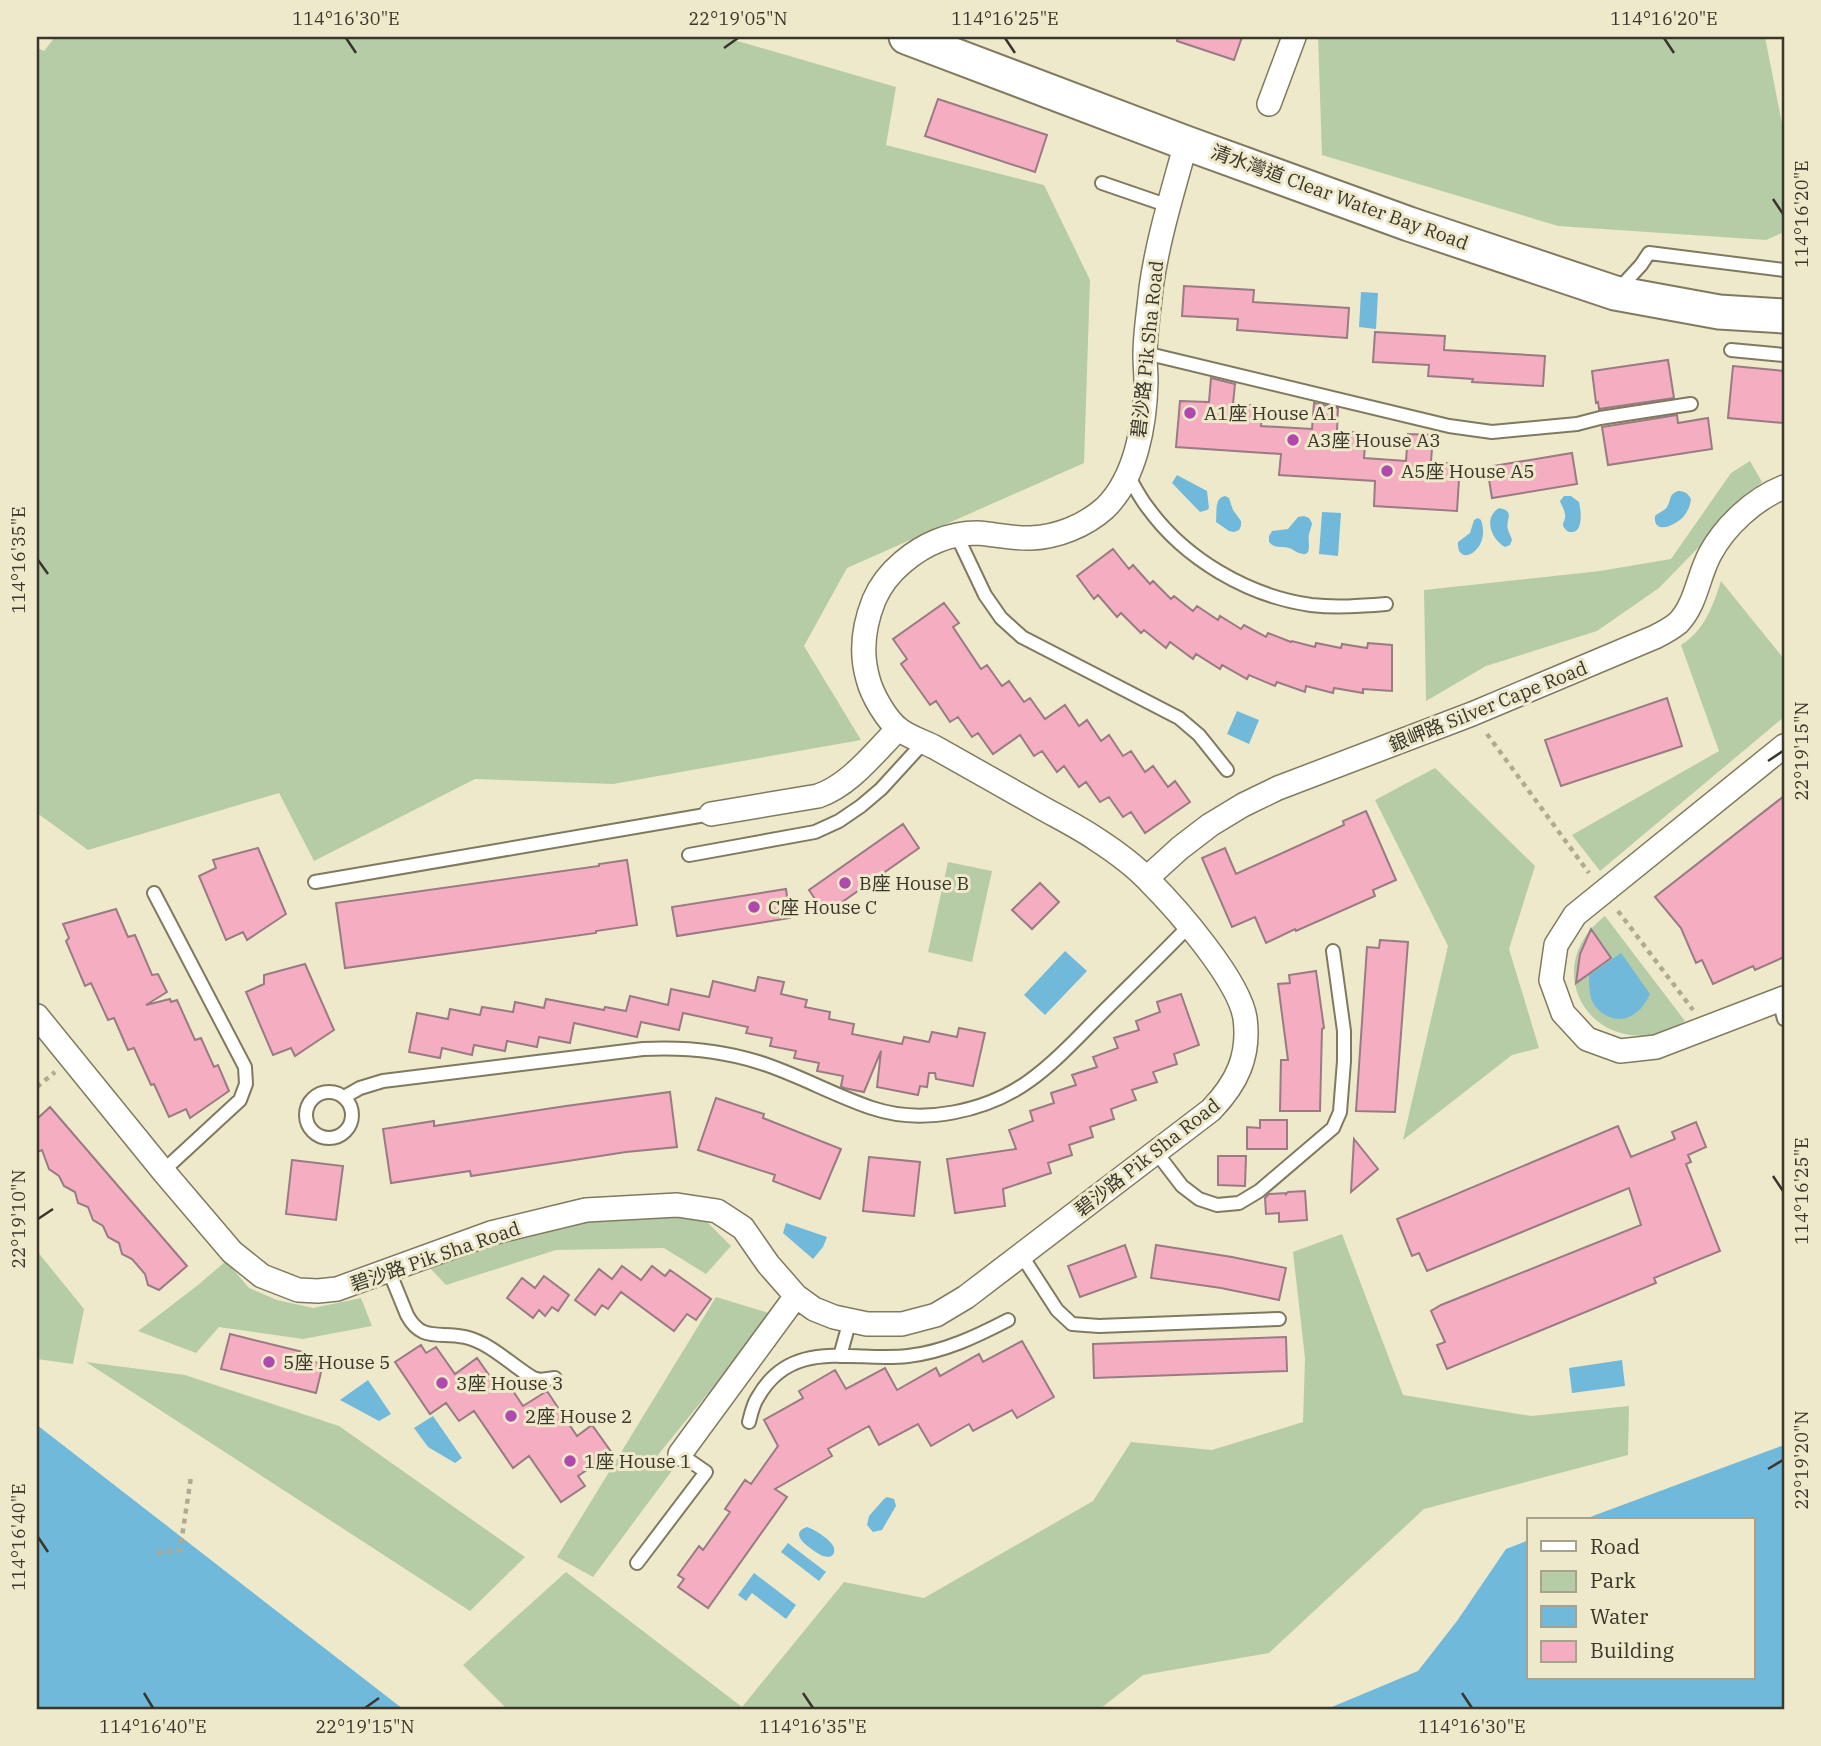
<svg xmlns="http://www.w3.org/2000/svg" width="1821" height="1746" font-family="'IBM Plex Serif','Noto Sans TC',serif">
	<rect width="100%" height="100%" fill="#efe9cb"/>
	<path fill="#b6cca7" d="M55,37H724L896,87L886,145L1044,185L1090,280L1084,463L847,568L804,646L861,740L613,784L475,779L314,861L279,793L88,850L37,813V48L44,51Z
		M1318,37H1765L1784,134V232L1766,240L1558,226L1322,155Z
		M1750,461L1762,482L1659,588L1597,631L1486,666L1426,701L1424,590L1600,571L1671,559L1731,473Z
		M1721,581L1784,659V717L1600,871L1572,835L1719,751L1681,645C1704,631 1713,606 1721,581Z
		M1435,768L1535,866L1509,949L1539,1048L1512,1055L1403,1140L1448,946L1375,800Z
		M948,862L992,871L972,962L928,952Z
		M1605,916L1685,1021C1676,1026 1667,1032 1656,1034C1583,1048 1542,964 1605,916Z
		M657,1217L704,1219L731,1246L706,1274L664,1248L556,1250L446,1285L430,1268L505,1239L583,1218Z
		M1342,1234L1403,1395L1531,1416L1629,1406L1628,1455L1424,1509L1269,1653L1143,1675L1100,1709H507L463,1665L566,1572L742,1707L844,1582L924,1598L1093,1501L1131,1442L1212,1450L1303,1422L1305,1358L1293,1252Z
		M37,1251L84,1309L73,1364L37,1359Z
		M226,1261L249,1288L277,1300L313,1308L361,1298L372,1326L303,1339L219,1327L196,1353L138,1331L198,1285Z
		M716,1297L772,1314L658,1455L674,1468L593,1577L557,1557Z
		M86,1362L185,1375L339,1426L525,1557L470,1611Z"/>
	<path fill="#71b9db" d="M1361,292L1378,293L1376,329L1359,327Z
		M1177,475L1207,491L1209,508L1207,510L1200,512L1172,483Z
		M1678,491C1684,491 1688,493 1691,499C1690,506 1688,511 1684,516C1677,525 1653,536 1655,516C1659,512 1665,511 1667,507C1672,499 1668,495 1678,491Z
		M1225,496L1229,498L1233,510L1241,521V526L1239,530L1234,532L1229,531L1216,522C1217,512 1214,498 1225,496Z
		M1564,496H1571L1579,502C1581,510 1584,534 1570,532C1568,532 1567,531 1565,529C1561,524 1564,523 1565,518C1566,511 1562,507 1560,501Z
		M1499,508C1516,511 1505,519 1508,530C1509,533 1511,536 1512,540L1510,545L1505,547C1491,539 1483,518 1499,508Z
		M1322,512L1341,513L1338,556L1319,554Z
		M1304,516L1309,518L1312,523C1312,526 1310,530 1309,534C1307,540 1314,559 1299,553C1295,552 1293,549 1289,548C1280,545 1276,550 1269,542V536L1272,531L1288,529L1298,517Z
		M1478,518L1481,520C1492,551 1456,569 1458,542L1470,533L1474,520Z
		M1237,711L1259,720L1249,744L1227,734Z
		M1065,951L1087,971L1045,1015L1024,995Z
		M1621,953L1650,994C1642,1012 1626,1026 1605,1015C1599,1011 1593,1005 1591,998C1589,991 1589,983 1589,975Z
		M786,1223L827,1237L823,1247L813,1259L783,1233Z
		M1622,1360L1625,1386L1572,1393L1569,1368Z
		M368,1380L391,1414L379,1421L340,1400Z
		M433,1416L462,1458L455,1463L428,1447L414,1428Z
		M37,1425L403,1709H37Z
		M1784,1445V1709H1327L1418,1671L1457,1621L1506,1549L1529,1540V1678H1753V1520H1582Z
		M887,1497L894,1499L896,1506L882,1530L873,1532L867,1525L869,1516L884,1499Z
		M807,1527C814,1529 833,1541 834,1548C836,1559 825,1558 819,1554C810,1548 787,1534 807,1527Z
		M788,1543L826,1572L819,1581L781,1552Z
		M754,1573L796,1605L786,1619L752,1593L746,1601L738,1595Z"/>
	<path fill="#f5adc2" stroke="#997b83" stroke-width="2" d="M1178,37H1242L1234,60L1177,41Z
		M938,99L1047,135L1035,172L925,136Z
		M1184,286L1254,290L1253,302L1349,308L1347,338L1237,330L1238,319L1182,316Z
		M1375,332L1445,336L1444,350L1545,356L1543,386L1472,382L1473,379L1428,376L1429,365L1373,362Z
		M1668,360L1674,398L1599,409L1598,402L1596,403L1592,371Z
		M1733,366L1784,371V423L1728,418Z
		M1211,378L1235,384L1233,404L1263,406L1261,426L1312,429L1314,403L1338,408L1337,431L1366,433L1364,458L1406,461L1408,434L1433,435L1431,462L1460,464L1457,511L1374,506L1375,481L1279,475L1281,454L1176,447L1180,401L1209,402Z
		M1677,415L1678,423L1708,418L1712,449L1608,465L1602,427Z
		M1572,453L1577,484L1492,498L1487,467Z
		M1113,549L1129,569L1133,565L1150,584L1153,581L1171,599L1174,596L1193,611L1197,606L1218,620L1220,616L1241,629L1244,625L1266,637L1268,633L1291,642L1292,641L1315,647L1316,643L1341,648L1342,644L1367,648L1368,643L1392,645V691L1363,689V693L1334,688L1333,693L1306,686L1305,692L1277,682L1275,686L1249,675L1247,679L1222,665L1220,669L1196,654L1193,659L1170,642L1166,648L1144,630L1141,633L1121,613L1117,617L1098,595L1094,599L1077,576Z
		M944,603L959,623L953,627L981,669L987,665L1002,686L1009,681L1024,702L1030,698L1045,719L1065,705L1079,726L1087,720L1101,741L1109,735L1123,756L1131,751L1145,772L1153,766L1168,787L1175,781L1190,802L1145,833L1131,812L1123,817L1109,797L1100,802L1086,782L1079,787L1064,766L1057,772L1042,751L1034,756L1020,735L993,754L978,733L972,737L958,717L950,722L936,701L930,705L901,664L907,659L893,639Z
		M1667,698L1682,746L1561,786L1545,740Z
		M1784,796V957L1755,970L1753,966L1713,984L1702,960L1696,963L1681,928L1655,897Z
		M1366,811L1396,880L1373,890L1375,896L1296,931L1295,929L1266,943L1255,917L1232,927L1202,858L1225,848L1236,874L1344,825L1343,821Z
		M903,824L919,848L825,914L809,890Z
		M258,848L286,914L247,940L243,932L226,940L199,876L216,868L213,860Z
		M627,860L637,925L596,931V933L345,968L336,903L599,866V864Z
		M1040,883L1059,902L1032,929L1012,910Z
		M786,889L790,918L677,936L672,907Z
		M116,909L128,937L135,935L152,975L158,974L167,992L146,1005L170,999L171,1002L177,1000L195,1040L201,1038L214,1067L218,1065L229,1091L190,1118L186,1109L169,1117L154,1084L151,1085L134,1048L128,1050L114,1018L108,1020L91,983L85,986L66,941L69,938L63,924Z
		M1591,929L1611,958L1576,983L1580,954Z
		M1380,940L1408,942L1395,1112L1356,1111L1367,947L1379,948Z
		M305,964L334,1030L295,1056L291,1048L273,1055L246,992L264,984V975Z
		M1316,971L1324,1028L1322,1029L1320,1111H1280L1281,1060H1288L1278,984L1290,983L1289,975Z
		M758,977L784,982L781,994L807,1000L805,1007L830,1012L829,1019L854,1024L852,1034L902,1044L904,1037L929,1042L932,1032L957,1037L959,1028L985,1033L973,1086L936,1079L935,1073H929L927,1087L920,1086L918,1095L877,1087L881,1051L864,1092L844,1088L841,1086L843,1076L817,1071L819,1063L794,1058L796,1051L770,1046L772,1038L746,1033L748,1027L683,1013L679,1030L641,1022L637,1037L574,1023L570,1043L539,1037L537,1047L507,1041L505,1051L474,1045L472,1055L442,1048L440,1058L409,1052L417,1013L448,1019L450,1009L480,1015L482,1007L513,1012L515,1002L544,1008L546,999L604,1010L605,1007L626,1011L630,996L668,1005L671,989L709,997L713,981L755,991Z
		M1181,994L1199,1045L1174,1054L1177,1064L1153,1072L1157,1082L1132,1090L1136,1100L1111,1109L1114,1119L1090,1127L1093,1137L1069,1145L1072,1155L1048,1163L1051,1173L1003,1189L1005,1206L955,1213L947,1159L1016,1149L1009,1130L1033,1121L1030,1111L1054,1103L1051,1093L1076,1085L1072,1075L1097,1067L1093,1057L1118,1048L1114,1038L1139,1030L1136,1021L1160,1012L1157,1002Z
		M670,1092L677,1147L626,1152L471,1176L470,1171L391,1183L383,1129L434,1121V1126L566,1106Z
		M716,1098L764,1114L763,1118L841,1149L820,1199L773,1181L775,1175L698,1150Z
		M50,1107L187,1266L159,1290L148,1285L145,1274L132,1259L122,1254L119,1243L108,1237L103,1226L93,1220L88,1207L78,1203L75,1192L64,1186L59,1176L49,1169L42,1150L37,1152V1119Z
		M1260,1120H1287V1149H1247V1127L1260,1128Z
		M1696,1122L1706,1147L1688,1155L1691,1162L1686,1164L1720,1251L1654,1278L1656,1283L1447,1369L1437,1345L1445,1342L1431,1311L1441,1305L1641,1225L1629,1188L1427,1271L1419,1253L1412,1256L1397,1219L1618,1126L1631,1157L1675,1139L1672,1132Z
		M1354,1139L1378,1169L1351,1192Z
		M1218,1156H1246L1245,1186L1218,1185Z
		M869,1157L920,1162L914,1216L863,1211Z
		M292,1160L343,1166L336,1220L286,1214Z
		M1305,1191L1307,1220L1279,1222V1213L1266,1214L1265,1198L1269,1194L1286,1193V1194L1288,1192Z
		M1125,1245L1136,1277L1080,1297L1068,1266Z
		M1156,1245L1232,1257L1286,1268L1279,1300L1221,1288L1151,1278Z
		M622,1266L641,1280L652,1266L665,1276L670,1270L711,1299L696,1320L687,1314L674,1331L621,1292L608,1309L602,1305L595,1315L575,1300L599,1269L612,1279Z
		M544,1276L569,1295L558,1311L552,1307L545,1316L539,1310L533,1318L507,1298L522,1278L535,1288Z
		M230,1334L311,1354L309,1361L323,1364L316,1393L221,1369Z
		M1286,1337L1287,1371L1094,1378L1093,1344Z
		M1022,1341L1054,1397L1017,1418L1012,1410L973,1431L969,1424L931,1446L918,1424L879,1445L869,1426L828,1449L832,1456L775,1489L787,1497L708,1608L678,1587L684,1579L678,1575L699,1546L703,1550L730,1512L725,1509L745,1480L751,1484L778,1446L764,1420L803,1398L799,1391L835,1370L846,1389L885,1368L897,1390L936,1368L940,1376L979,1354L983,1362Z
		M421,1345L426,1353L436,1347L455,1374L477,1358L496,1385L505,1379L523,1406L547,1391L577,1436L592,1425L612,1453L578,1476L585,1486L561,1502L529,1456L513,1468L474,1411L459,1421L446,1403L430,1414L395,1362Z"/>
	<g fill="none" stroke-linecap="round" stroke-linejoin="round">
		<g stroke="#7f7a5f" stroke-width="16">
			<path id="service" d="M1102,183L1169,206
				M1618,290L1641,265L1649,253L1784,270
				M1731,350L1784,355
				M1145,353L1449,426L1492,432L1577,424L1600,418L1691,404
				M1128,475C1134,486 1140,498 1148,508C1185,559 1248,596 1311,605C1336,608 1361,606 1386,604
				M957,536L985,595L1001,618L1022,637L1179,718L1199,735L1227,770
				M689,855L815,832L839,821L861,806L881,789L924,742
				M315,882L711,814
				M154,893L245,1067L246,1084L240,1100L163,1171
				M1779,1000L1784,1019
				M306 1115a23 23 0 1 1 46 0a23 23 0 1 1-46 0Z
				M344,1097L360,1088L383,1081L643,1049C682,1047 720,1050 758,1062C797,1074 833,1095 872,1108C922,1125 986,1112 1029,1081C1057,1061 1082,1033 1106,1009C1134,981 1162,954 1189,926
				M1156,1152L1182,1186L1199,1199L1217,1205L1239,1203L1259,1191L1333,1128L1340,1112L1344,1061V1031L1333,951
				M1022,1256L1057,1310L1072,1324L1099,1326L1279,1319
				M389,1271L407,1315C422,1343 440,1331 465,1337C491,1343 511,1365 533,1378L540,1380L555,1378
				M840,1356L850,1320
				M749,1422C751,1414 753,1404 758,1397C792,1337 852,1362 908,1356C944,1352 977,1336 1008,1320
				M637,1563L706,1472L680,1454"/>
		</g>
		<g stroke="#7f7a5f" stroke-width="26">
			<path id="minor" d="M1269,104L1294,37
				M1784,746L1575,915L1556,945L1551,980L1563,1013L1587,1039L1620,1051L1656,1047L1784,998
				M711,814L818,796C850,785 874,753 898,729
				M1147,878L1180,848L1210,825L1243,805L1278,788L1472,714L1655,637C1663,633 1672,628 1678,623C1696,605 1698,576 1710,554C1725,526 1754,499 1784,487
				M37,1016L163,1171L232,1252L262,1276L298,1290L318,1291L337,1289L491,1233L586,1210L677,1205L717,1211L743,1228L768,1264L796,1296L814,1309L834,1317L867,1324H902L936,1315L966,1297L1211,1110C1237,1083 1250,1056 1245,1018C1239,980 1177,909 1149,881C1135,866 1113,850 1096,839C1077,826 1056,816 1037,805C1003,786 970,767 936,748C925,742 911,738 900,730C887,721 872,695 868,679C860,652 864,625 874,600C880,586 891,572 903,562C923,545 949,533 977,533C994,534 1013,539 1031,538C1057,537 1085,526 1105,508C1136,478 1145,424 1146,382C1146,373 1145,364 1145,355C1145,333 1149,310 1151,288C1158,238 1173,191 1186,143
				M680,1454L796,1296"/>
		</g>
		<g stroke="#7f7a5f" stroke-width="37">
			<path id="secondary" d="M906,37L1186,143L1409,224L1615,293L1719,312L1784,316"/>
		</g>
		<path stroke="#afaa92" stroke-width="4.5" stroke-dasharray="5 5" stroke-linecap="butt" d="M1487,734L1589,873
			M1618,911L1693,1010
			M37,1087L55,1072
			M157,1553L180,1550L191,1477"/>
		<use href="#service" stroke="#fff" stroke-width="12"/>
		<use href="#minor" stroke="#fff" stroke-width="23"/>
		<use href="#secondary" stroke="#fff" stroke-width="33"/>
	</g>
	<path fill="none" stroke="#39372b" stroke-width="2.5" d="M346,38L356,53M1005,38L1015,53M1664,38L1674,53M724,48L738,38M1773,199L1783,214M38,560L48,574M1768,761L1783,751M1773,1176L1783,1191M38,1219L53,1209M1768,1469L1783,1460M38,1537L48,1552M144,1693L153,1708M803,1693L813,1708M1462,1693L1472,1708M365,1708L379,1698"/>
	<g fill="#b049ad" stroke="#efe9cb" stroke-width="2.5">
		<circle cx="1190" cy="413" r="7"/>
		<circle cx="1293" cy="440" r="7"/>
		<circle cx="1387" cy="471" r="7"/>
		<circle cx="845" cy="883" r="7"/>
		<circle cx="754" cy="907" r="7"/>
		<circle cx="269" cy="1362" r="7"/>
		<circle cx="442" cy="1383" r="7"/>
		<circle cx="511" cy="1416" r="7"/>
		<circle cx="570" cy="1461" r="7"/>
	</g>
	<g text-anchor="middle" stroke-width="6" stroke-linejoin="round" paint-order="stroke">
		<g font-size="19" fill="#39372b" stroke="#efe9cb">
			<text transform="translate(1340 197) rotate(20)" y="7">清水灣道 Clear Water Bay Road</text>
			<text transform="translate(1147 349) rotate(-84)" y="7">碧沙路 Pik Sha Road</text>
			<text transform="translate(1488 706) rotate(-22)" y="7">銀岬路 Silver Cape Road</text>
			<text transform="translate(1147 1157) rotate(-38)" y="7">碧沙路 Pik Sha Road</text>
			<text transform="translate(435 1256) rotate(-19)" y="7">碧沙路 Pik Sha Road</text>
		</g>
		<g font-size="19" fill="#39372b" stroke="#efe9cb" text-anchor="start">
			<text x="1204" y="420">A1座 House A1</text>
			<text x="1307" y="447">A3座 House A3</text>
			<text x="1401" y="478">A5座 House A5</text>
			<text x="859" y="890">B座 House B</text>
			<text x="768" y="914">C座 House C</text>
			<text x="283" y="1369">5座 House 5</text>
			<text x="456" y="1390">3座 House 3</text>
			<text x="525" y="1423">2座 House 2</text>
			<text x="584" y="1468">1座 House 1</text>
		</g>
	</g>
	<rect width="1821" height="1746" fill="none" stroke="#efe9cb" stroke-width="77"/>
	<rect x="1527" y="1518" width="228" height="161" fill="#efe9cb" stroke="#a6a28b" stroke-width="2"/>
	<rect x="1541" y="1541" width="35" height="10" fill="#ffffff" stroke="#a6a28b" stroke-width="2"/>
	<text x="1590" y="1554" font-size="21" fill="#39372b">Road</text>
	<rect x="1541" y="1571" width="35" height="21" fill="#b6cca7" stroke="#a6a28b" stroke-width="2"/>
	<text x="1590" y="1588" font-size="21" fill="#39372b">Park</text>
	<rect x="1541" y="1606" width="35" height="21" fill="#71b9db" stroke="#a6a28b" stroke-width="2"/>
	<text x="1590" y="1624" font-size="21" fill="#39372b">Water</text>
	<rect x="1541" y="1641" width="35" height="21" fill="#f5adc2" stroke="#a6a28b" stroke-width="2"/>
	<text x="1590" y="1658" font-size="21" fill="#39372b">Building</text>
	<rect x="38" y="38" width="1745" height="1670" fill="none" stroke="#39372b" stroke-width="2.5"/>
	<g font-size="18" text-anchor="middle" fill="#39372b">
		<text x="346" y="25">114°16'30"E</text>
		<text x="738" y="25">22°19'05"N</text>
		<text x="1005" y="25">114°16'25"E</text>
		<text x="1664" y="25">114°16'20"E</text>
		<text transform="translate(1802 214) rotate(-90)" y="6">114°16'20"E</text>
		<text transform="translate(19 560) rotate(-90)" y="6">114°16'35"E</text>
		<text transform="translate(1802 751) rotate(-90)" y="6">22°19'15"N</text>
		<text transform="translate(1802 1191) rotate(-90)" y="6">114°16'25"E</text>
		<text transform="translate(19 1219) rotate(-90)" y="6">22°19'10"N</text>
		<text transform="translate(1802 1460) rotate(-90)" y="6">22°19'20"N</text>
		<text transform="translate(19 1537) rotate(-90)" y="6">114°16'40"E</text>
		<text x="153" y="1733">114°16'40"E</text>
		<text x="365" y="1733">22°19'15"N</text>
		<text x="813" y="1733">114°16'35"E</text>
		<text x="1472" y="1733">114°16'30"E</text>
	</g>
</svg>
